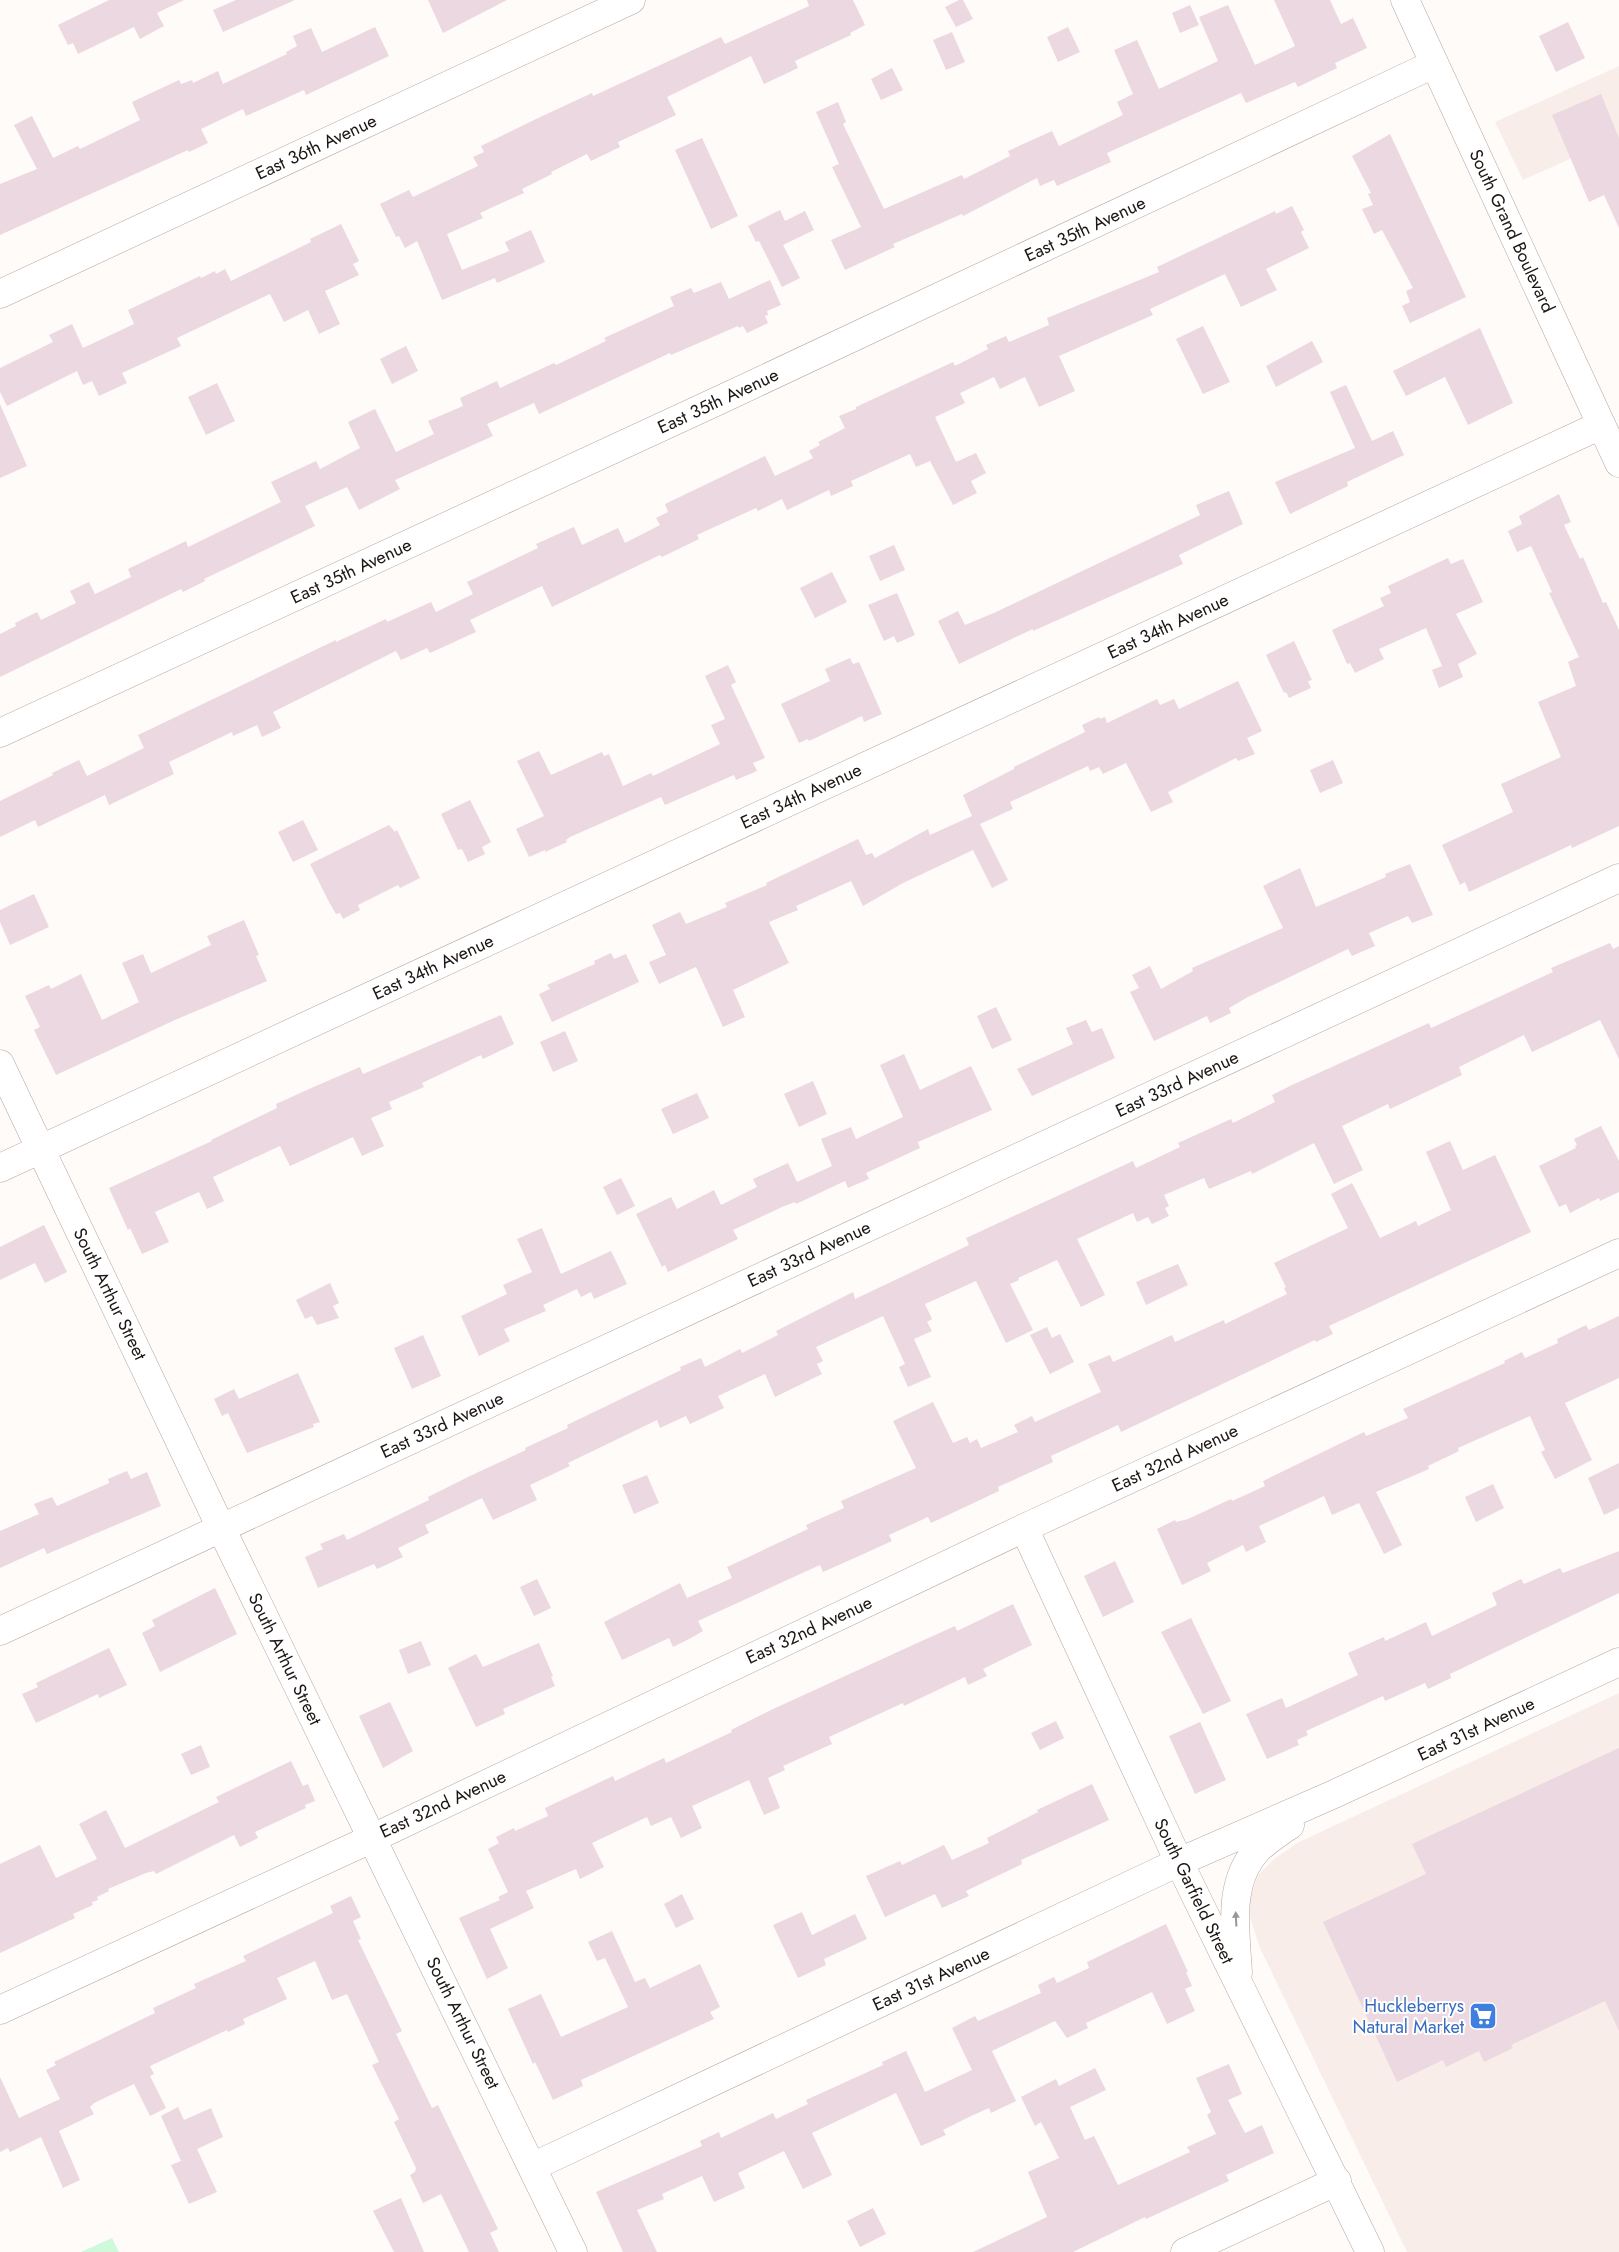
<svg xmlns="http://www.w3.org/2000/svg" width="1619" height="2252" font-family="Jost,sans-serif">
	<rect width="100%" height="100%" fill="#fffbf9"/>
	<path fill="#f8ede9" d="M1619,66V137L1523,180L1495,122Z
		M1619,1693V2252H1407L1260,1948L1250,1917V1898L1258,1875L1274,1859L1299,1842Z"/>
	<path fill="#cef9da" d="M112,2238L119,2252H81Z"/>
	<path fill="#ecd8e0" d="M109,0H184L157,13L164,26L140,39L134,27L78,54L73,43L68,45L58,25Z
		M236,0H295L223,32L213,10Z
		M428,0H507L443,33Z
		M807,0H853L865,25L850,33L851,35L795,61L798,68L764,84L751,56L667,97L676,115L618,142L620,147L591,161L587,154L551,172L552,174L522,189L524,193L480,213L483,218L447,234L462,270L509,251L505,242L531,230L545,262L497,283L495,278L442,300L417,241L405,248L399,236L396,237L380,204L409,190L413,197L478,166L473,157L484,152L481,146L536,119L592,93L593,96L721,37L725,44L809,6Z
		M959,0H963L973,19L956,27L945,7Z
		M1274,0H1330L1341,24L1353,18L1367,48L1335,63L1337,68L1298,87L1295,82L1246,103L1241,93L1107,153L1111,162L1057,186L1054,180L1040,186L1037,178L963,216L962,214L893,244L895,247L845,270L831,240L861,227L832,167L839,164L816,112L838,102L846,122L843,124L884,209L962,175L964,179L1010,156L1008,151L1052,131L1059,146L1123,115L1117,102L1133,94L1114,50L1137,40L1159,89L1218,61L1199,17L1228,5L1255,65L1295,46Z
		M1190,5L1199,25L1180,33L1172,13Z
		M1568,22L1585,58L1556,72L1539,36Z
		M375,27L389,56L306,95L304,90L246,116L243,109L201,129L208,143L189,152L188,150L0,235V184L37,169L14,125L32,116L53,158L78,146L80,149L140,120L132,102L179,80L181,84L192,80L193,83L218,71L223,84L287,54L286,52L297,46L293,36L311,28L322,52Z
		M1068,27L1080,52L1058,62L1047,37Z
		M952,32L965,62L946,70L933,40Z
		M892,68L903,90L881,100L871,79Z
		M1601,94L1619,138V228L1604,195L1589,202L1552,115Z
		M1390,134L1466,297L1410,323L1402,306L1410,302L1406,291L1413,288L1382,230L1374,234L1362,209L1373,205L1368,194L1371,193L1352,156Z
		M702,138L738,216L711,229L675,150Z
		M1292,206L1304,230L1301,232L1309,248L1266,269L1277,290L1241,307L1225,274L1150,309L1153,315L1059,356L1075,391L1039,407L1025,377L1000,389L994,377L960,393L965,403L935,417L956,462L976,453L986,473L971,481L977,493L953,505L930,461L916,467L910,454L851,481L853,486L831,496L829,490L787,510L782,499L758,511L756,508L697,535L699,539L662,557L660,555L552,607L542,586L470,620L476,632L430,653L427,648L401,660L396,651L273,712L281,728L262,737L257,725L233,736L232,732L169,762L174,774L109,805L105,795L38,827L35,820L0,837V801L53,775L52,773L79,760L87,776L144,748L138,735L336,640V642L386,619L387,622L431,602L436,612L473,594L467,582L538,548L536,544L574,527L582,545L618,528L625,543L660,525L656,518L668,512L665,504L765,456L775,476L813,458L809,451L820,445L818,442L845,428L839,416L856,409V407L953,362L955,366L988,349L986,345L1006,336L1009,342L1049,325L1047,318L1159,272L1157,267L1275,211L1276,214Z
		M780,210L785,221L805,211L814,230L783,245L800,278L782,287L759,241L756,242L748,226Z
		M341,224L359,261L353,264L359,275L325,291L340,324L319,334L308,310L284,322L270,294L177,338L181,346L122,373L127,383L99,396L92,381L83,385L77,371L7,406L0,392V368L53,342L49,335L72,324L83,348L134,324L128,310L200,276L201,278L215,271L216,274L225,269L231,281L311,242L310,239Z
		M770,280L781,305L767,311L768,315L765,316L768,323L747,333L743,326L739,328L738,326L671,355L670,353L539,414L534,403L487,424L493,436L395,480L400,489L359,510L347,487L305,506L315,526L204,579L205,581L183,592L181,589L0,677V634L16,626L15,623L37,612L41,620L76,603L70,591L89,582L95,594L131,577L128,569L186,541L188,547L281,502L271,482L316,461L320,469L360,448L348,422L375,409L396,452L434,434L428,421L463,406L460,398L497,381L500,388L554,363L556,365L606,341L604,338L674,306L670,297L691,288L694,293L721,282L729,299Z
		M1203,326L1230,382L1203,394L1176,339Z
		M1480,328L1513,403L1468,425L1445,377L1406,396L1393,371Z
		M1312,341L1323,362L1276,387L1266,366Z
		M406,346L418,371L392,384L380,359Z
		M217,383L235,421L206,435L188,397Z
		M1346,385L1372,441L1393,431L1404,455L1347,482L1348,486L1290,514L1275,482L1355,448L1330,392Z
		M0,404L27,466L0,478Z
		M1229,491L1243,524L1179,555L1183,564L1033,631V629L959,664L938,621L958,611L965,625L996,612L1200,515L1196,505Z
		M1559,494L1571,522L1564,525L1580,559L1583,557L1603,603L1606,602L1619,630V826L1572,848L1571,845L1469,892L1465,882L1460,885L1442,845L1513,812L1501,784L1561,757L1538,702L1576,686L1568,662L1579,657L1549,593L1552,592L1531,546L1517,552L1508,531L1522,524L1519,516Z
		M894,545L905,570L880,581L869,556Z
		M1448,558L1451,564L1463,559L1483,602L1456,614L1477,654L1458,664L1463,677L1439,688L1432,670L1442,666L1426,628L1379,649L1384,659L1355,673L1350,663L1347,664L1332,630L1384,606L1380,598L1391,593L1388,586Z
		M832,572L847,602L815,618L800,588Z
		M897,593L915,635L897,643L894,636L884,641L868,605Z
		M1294,641L1312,680L1308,681L1311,688L1289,698L1286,692L1284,693L1266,655Z
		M850,658L853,664L859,662L882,714L864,722L862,716L809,741L808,739L799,743L781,704L830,681L825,669Z
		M728,665L736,682L731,685L765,758L753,763L757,771L736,780L734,775L665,805L661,797L570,837L566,840L567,842L545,852V850L529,857L516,829L544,816L517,761L539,751L551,775L602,752L604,756L609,754L623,786L651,773L653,776L720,744L711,725L725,719L705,676Z
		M1238,681L1262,731L1247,738L1255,754L1238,761L1236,758L1168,792L1173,802L1151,812L1126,763L1103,774L1099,767L1090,771L1088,766L1010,802L1013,809L980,824L1008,880L992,888L973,850L903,883L863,906L851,881L796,906L798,910L769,922L789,963L733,990L745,1017L723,1027L696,967L659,984L649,962L666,955L652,925L680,912L686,924L727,907L725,903L767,885L766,883L858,839L866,855L872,853L875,858L928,829L930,835L972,816L963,795L1014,769V767L1085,732L1082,725L1099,717L1100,719L1105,717L1107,723L1157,699L1160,705L1174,699L1179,709Z
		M1333,760L1343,783L1320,793L1310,770Z
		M470,800L491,842L482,847L485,854L468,862L462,849L458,850L441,814Z
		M303,820L318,850L293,862L278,832Z
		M389,825L395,832L397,830L420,878L400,888L398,885L358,905L360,910L343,919L340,913L336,914L329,902L310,864Z
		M1410,864L1433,915L1412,923L1408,916L1369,933L1375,946L1352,956L1348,949L1248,997L1229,1008L1231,1013L1210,1023L1207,1016L1154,1041L1130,992L1139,988L1132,975L1150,966L1161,989L1193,971L1192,968L1283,928L1263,886L1300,868L1316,907L1386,877L1385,874Z
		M34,894L49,927L10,945L0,922V910Z
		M244,920L259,955L256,956L267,981L175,1020L56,1075L34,1030L40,1027L25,996L49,985L51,989L81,974L102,1020L139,1002L122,963L143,954L151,973L211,945L207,936Z
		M1610,943L1613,949L1619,946V1059L1600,1020L1532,1052L1524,1035L1459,1067L1462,1075L1390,1109L1388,1104L1342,1126L1363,1170L1334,1184L1314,1143L1252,1174L1251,1171L1209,1189L1204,1178L1164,1195L1169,1206L1165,1208L1169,1216L1152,1224L1148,1217L1137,1222L1133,1213L1077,1239L1105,1295L1081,1307L1057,1260L1018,1278L1019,1280L1010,1284L1033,1330L1006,1343L976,1281L925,1304L932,1319L927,1322L932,1331L914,1339L931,1377L908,1387L899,1367L905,1364L883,1316L816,1347L823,1361L817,1364L822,1374L775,1397L765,1374L718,1396L724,1408L690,1424L686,1416L660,1428L657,1420L568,1463L570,1466L530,1485L537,1500L493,1520L482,1498L425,1525L429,1533L398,1548L403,1557L377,1569L374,1564L318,1588L305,1557L323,1549L320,1544L344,1534L347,1540L429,1500L428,1497L472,1475L526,1450L525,1448L568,1428L567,1425L681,1370L680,1367L701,1358L705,1367L740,1349L742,1353L778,1335L776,1331L853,1292L855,1299L969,1245L966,1238L1133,1161L1136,1168L1180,1147L1178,1143L1231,1119L1233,1123L1275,1102L1272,1095L1292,1085L1429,1023L1431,1028L1553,972L1551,968Z
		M611,953L614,959L626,954L639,982L552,1022L539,994L550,989L547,985L595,964L594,961Z
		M996,1007L1012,1040L992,1049L977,1016Z
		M501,1015L514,1044L483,1059L481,1055L422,1083L424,1087L389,1102L392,1109L371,1118L384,1146L362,1156L353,1137L290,1166L280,1146L213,1177L224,1201L207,1209L199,1192L155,1212L169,1242L142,1254L130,1228L128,1230L109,1188L212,1141L211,1140L277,1108L276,1104L309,1089L360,1067L363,1074Z
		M1086,1020L1092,1032L1102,1028L1115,1058L1032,1096L1017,1069L1073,1044L1066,1028Z
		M565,1031L578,1061L553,1072L540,1042Z
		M904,1054L920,1090L971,1066L992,1110L918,1142L920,1148L866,1173L869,1179L848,1188L845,1181L796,1204L795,1202L782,1207L733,1230L738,1239L668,1272L665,1265L662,1267L636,1214L671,1197L677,1209L714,1190L721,1205L757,1187L753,1179L788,1163L797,1182L832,1166L821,1139L851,1127L856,1139L903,1117L880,1065Z
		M813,1081L827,1114L799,1127L784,1094Z
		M697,1093L709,1118L673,1134L661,1109Z
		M1601,1126L1619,1161V1192L1600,1201L1599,1198L1570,1213L1566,1204L1559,1207L1539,1166L1576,1148L1575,1146L1577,1145L1574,1139Z
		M1450,1141L1463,1170L1495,1155L1531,1232L1329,1326L1333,1334L1316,1342L1315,1340L1121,1432L1118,1425L1051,1456L1053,1462L998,1487L999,1491L931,1523L928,1517L889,1535L892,1541L859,1556L823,1572L820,1565L698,1621L703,1631L691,1638L673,1647L669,1638L622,1660L604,1622L680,1583L687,1598L732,1578L727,1567L808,1529L806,1525L844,1508L841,1501L916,1468L893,1421L933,1402L953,1443L967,1437L970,1443L977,1439L981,1448L1018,1432L1014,1425L1032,1416L1035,1422L1101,1392L1088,1364L1110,1355L1113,1362L1172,1335L1175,1342L1224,1320L1225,1324L1287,1294L1284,1288L1286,1287L1274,1263L1348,1228L1331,1194L1352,1183L1380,1238L1416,1221L1418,1226L1451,1210L1426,1152Z
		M621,1178L635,1206L617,1215L603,1187Z
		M44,1225L67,1272L45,1283L35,1263L0,1280V1247Z
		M542,1228L561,1274L611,1251L627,1284L594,1299L591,1292L581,1297L577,1289L543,1305L546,1311L504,1329L510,1341L479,1356L461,1316L507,1294L503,1285L532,1272L517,1239Z
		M1178,1264L1188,1285L1146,1305L1136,1282Z
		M330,1283L339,1303L333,1306L339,1318L317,1325L312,1316L305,1319L296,1300Z
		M1619,1316V1378L1565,1403L1592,1460L1555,1479L1541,1452L1545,1450L1530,1416L1458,1448L1459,1451L1428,1466L1429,1469L1376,1492L1402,1545L1384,1554L1359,1503L1332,1515L1324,1496L1259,1526L1266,1542L1246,1552L1243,1545L1207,1563L1211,1571L1182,1585L1157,1529L1175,1520L1176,1522L1188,1519L1231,1499L1232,1501L1265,1486L1263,1481L1364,1432L1366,1436L1408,1418L1403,1409L1505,1363L1504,1361L1522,1352L1525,1358L1558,1343L1557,1339L1586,1325L1589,1330Z
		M1047,1327L1052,1338L1060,1334L1074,1362L1050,1374L1030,1335Z
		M423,1335L441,1376L412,1389L394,1348Z
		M298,1373L320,1422L313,1424L314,1427L247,1453L228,1413L222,1416L214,1399L234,1389L239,1399Z
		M1619,1463V1508L1604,1515L1588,1478Z
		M127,1471L131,1479L147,1472L161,1506L47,1554L44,1548L0,1568V1531L39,1514L34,1504L52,1497L57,1506L109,1483L108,1479Z
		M647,1475L659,1503L634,1514L622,1485Z
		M1493,1484L1504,1508L1476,1522L1465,1497Z
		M1619,1551V1593L1450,1674L1451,1678L1428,1689L1425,1683L1385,1701L1383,1696L1306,1731L1308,1735L1297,1740L1299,1745L1267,1759L1246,1714L1282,1698L1286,1708L1358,1675L1348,1653L1384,1637L1385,1641L1426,1622L1432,1636L1497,1605L1492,1593L1521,1579L1524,1584L1560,1568L1563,1573Z
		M1115,1561L1134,1602L1103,1617L1084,1576Z
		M537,1579L551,1608L534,1616L520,1587Z
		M215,1588L237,1634L160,1672L142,1633L155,1626L152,1620Z
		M1013,1604L1032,1645L983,1669L987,1676L968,1685L965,1677L904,1706L903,1703L829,1737L832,1744L783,1766L785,1770L768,1778L780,1808L764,1815L749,1780L692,1806L702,1828L681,1838L671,1817L651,1826L647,1817L592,1843L604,1867L580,1879L576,1869L526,1891L534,1908L490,1929L508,1968L487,1979L459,1918L500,1900L498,1897L508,1892L488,1849L499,1843L496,1837L514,1828L515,1831L548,1816L545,1808L613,1776L615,1781L664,1758L666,1763L732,1732L731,1730L771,1710L915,1644L955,1626L957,1631Z
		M1191,1618L1231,1701L1203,1714L1161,1632Z
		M421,1641L431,1665L408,1674L399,1650Z
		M539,1643L553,1676L551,1677L555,1686L503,1709L505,1714L476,1727L448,1668L476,1654L483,1667Z
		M109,1648L127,1685L99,1698L98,1694L36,1723L22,1694L38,1687L36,1683Z
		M390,1702L413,1751L383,1768L359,1716Z
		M1056,1721L1064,1738L1040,1750L1031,1733Z
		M1200,1722L1226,1780L1195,1794L1169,1736Z
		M201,1745L210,1767L191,1775L181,1754Z
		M1619,1748V2031L1605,2001L1511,2045L1513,2048L1484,2062L1479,2051L1446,2067L1443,2060L1397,2082L1323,1922L1426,1874L1412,1844Z
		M291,1761L303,1786L308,1784L315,1801L305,1805L306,1808L255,1832L258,1838L240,1847L234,1835L156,1874L154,1871L146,1873L108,1889L109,1891L97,1897L98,1900L92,1902L93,1905L73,1914L75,1918L0,1953V1864L40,1845L56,1878L97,1859L79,1824L106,1810L125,1848L219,1802L216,1797Z
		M1092,1784L1109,1820L1021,1860L1022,1864L966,1891L969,1896L942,1908L935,1894L885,1917L866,1876L900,1861L902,1865L944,1845L952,1860L989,1843L987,1838L1038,1812L1037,1810Z
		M682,1894L694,1919L676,1928L664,1904Z
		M351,1896L361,1917L353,1921L361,1939L358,1940L402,2031L396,2034L432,2108L438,2105L498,2229L490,2233L499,2252H469L441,2194L423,2203L410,2175L415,2172L416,2168L394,2122L399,2119L372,2065L379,2062L347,1994L332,2000L315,1961L277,1978L287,1999L243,2019L245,2024L228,2032L227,2030L150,2066L154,2074L150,2076L166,2108L150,2116L134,2084L94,2103L90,2107L94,2114L59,2131L80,2180L63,2188L41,2137L10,2152L8,2148L0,2152V2077L19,2118L60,2099L46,2070L56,2065L54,2062L155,2013L153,2008L196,1988L194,1984L246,1961L243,1956L333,1913L330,1906Z
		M802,1912L812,1935L855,1914L867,1939L824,1959L826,1965L798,1978L773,1925Z
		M1166,1924L1188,1972H1186L1192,1986L1185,1989L1195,2011L1167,2024L1152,1992L1086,2023L1088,2028L1067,2038L1055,2021L992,2051L1016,2101L991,2113L989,2108L969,2117L943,2130L946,2135L921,2146L896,2093L812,2133L832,2175L803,2189L784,2151L738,2173L745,2188L714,2202L702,2176L662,2194L664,2199L637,2210L657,2252H623L596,2192L702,2146L700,2141L719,2132L721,2138L773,2113L776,2119L808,2104L806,2100L883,2065L882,2062L906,2051L925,2092L972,2070L952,2028L975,2016L978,2021L1041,1993L1038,1985L1054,1977L1057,1983L1089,1968L1087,1962Z
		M612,1931L635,1982L645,1978L650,1988L700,1964L720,2007L710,2012L714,2019L581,2080L583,2086L553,2100L535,2062L533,2064L508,2009L541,1994L561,2037L628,2007L605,1958L597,1961L588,1942Z
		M1229,2064L1242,2094L1228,2100L1245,2133L1262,2125L1274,2153L1226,2175L1229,2181L1146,2219L1145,2217L1073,2252H973L1047,2217L1028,2172L1059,2158L1041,2122L1035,2126L1021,2097L1056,2079L1059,2086L1095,2068L1106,2090L1070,2107L1085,2140L1094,2136L1118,2185L1190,2152L1187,2147L1216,2134L1207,2115L1211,2112L1196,2078Z
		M178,2107L184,2120L211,2108L223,2137L197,2149L217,2192L189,2204L171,2165L181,2161L161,2116Z
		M401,2198L424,2252H394L373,2211Z
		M873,2208L886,2234L860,2247L847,2221Z"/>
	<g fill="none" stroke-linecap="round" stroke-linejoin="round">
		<g stroke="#b7a59d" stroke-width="29">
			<path id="street" d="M0,294L631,0
				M0,733L724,398L1434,64
				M0,1064L221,1528L573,2252
				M0,1168L1601,425
				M1024,1528L1179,1862L1370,2252
				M0,1631L1619,878
				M1238,1973C1236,1931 1226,1882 1259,1848C1268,1840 1280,1832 1290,1825
				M0,2010L373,1838L1024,1528L1619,1253
				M532,2167L1179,1862L1332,1795L1619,1662
				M1185,2252L1337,2181"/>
		</g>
		<g stroke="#b7a59d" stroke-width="29">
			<path id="secondary" d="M1405,0L1619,463"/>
		</g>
		<use href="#street" stroke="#fff" stroke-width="28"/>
		<use href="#secondary" stroke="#fff" stroke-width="28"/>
	</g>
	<defs><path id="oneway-solid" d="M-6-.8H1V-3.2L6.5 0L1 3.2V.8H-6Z" transform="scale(1.25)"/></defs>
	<use fill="#999695" href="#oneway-solid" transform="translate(1236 1919) rotate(-93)"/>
	<defs>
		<g id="supermarket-square" transform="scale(1.4375)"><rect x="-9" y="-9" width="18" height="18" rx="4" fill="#3f7fe0" stroke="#fff"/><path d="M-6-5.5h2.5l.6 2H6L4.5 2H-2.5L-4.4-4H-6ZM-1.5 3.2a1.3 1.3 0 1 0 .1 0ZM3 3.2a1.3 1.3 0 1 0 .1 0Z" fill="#fff"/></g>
	</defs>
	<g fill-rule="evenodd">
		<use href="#supermarket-square" x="1483" y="2016"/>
	</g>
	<g text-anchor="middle" stroke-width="4" stroke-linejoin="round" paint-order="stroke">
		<g font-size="18" fill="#1d1613" stroke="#fff">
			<text transform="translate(316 147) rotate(-25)" y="6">East 36th Avenue</text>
			<text transform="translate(1085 229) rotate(-25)" y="6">East 35th Avenue</text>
			<text transform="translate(1512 231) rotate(65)" y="6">South Grand Boulevard</text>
			<text transform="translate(718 401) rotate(-25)" y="6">East 35th Avenue</text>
			<text transform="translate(351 571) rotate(-25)" y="6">East 35th Avenue</text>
			<text transform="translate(1168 626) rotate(-25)" y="6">East 34th Avenue</text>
			<text transform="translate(801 796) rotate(-25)" y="6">East 34th Avenue</text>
			<text transform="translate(433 967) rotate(-25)" y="6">East 34th Avenue</text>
			<text transform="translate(1177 1084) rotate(-25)" y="6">East 33rd Avenue</text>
			<text transform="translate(809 1254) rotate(-25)" y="6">East 33rd Avenue</text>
			<text transform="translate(110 1294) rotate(64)" y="6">South Arthur Street</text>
			<text transform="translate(442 1425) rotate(-25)" y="6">East 33rd Avenue</text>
			<text transform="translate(1175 1458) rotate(-25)" y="6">East 32nd Avenue</text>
			<text transform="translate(809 1630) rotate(-25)" y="6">East 32nd Avenue</text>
			<text transform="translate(285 1659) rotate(64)" y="6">South Arthur Street</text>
			<text transform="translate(1476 1729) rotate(-25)" y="6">East 31st Avenue</text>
			<text transform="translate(443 1804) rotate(-25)" y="6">East 32nd Avenue</text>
			<text transform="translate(1194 1891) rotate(64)" y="6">South Garfield Street</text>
			<text transform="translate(931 1979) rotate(-25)" y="6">East 31st Avenue</text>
			<text transform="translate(463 2023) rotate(64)" y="6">South Arthur Street</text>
		</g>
		<g font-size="18" fill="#366cbe" stroke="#fff" text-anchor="end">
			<text x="1464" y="2012">Huckleberrys<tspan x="1464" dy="21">Natural Market</tspan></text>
		</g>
	</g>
</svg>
